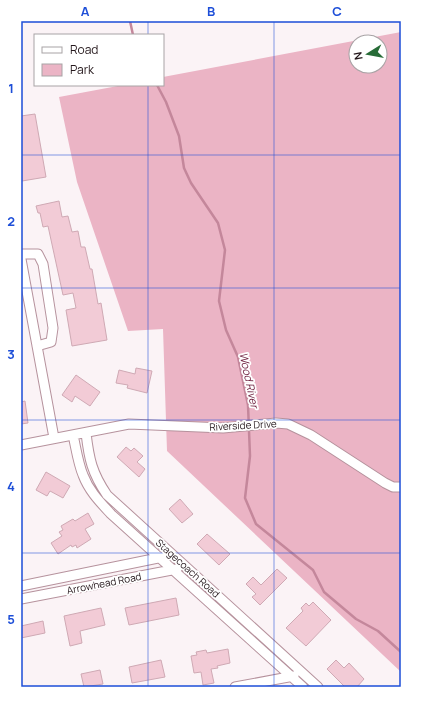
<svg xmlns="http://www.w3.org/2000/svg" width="422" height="708" font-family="Manrope,sans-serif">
	<rect width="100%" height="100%" fill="#fbf3f6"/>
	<path fill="#ebb4c5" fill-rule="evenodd" d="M401,32V672L167,451L163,329L128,331L77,182L59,97L123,85H163V77ZM356,42H380V66H356Z"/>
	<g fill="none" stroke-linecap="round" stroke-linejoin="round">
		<path stroke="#c4879b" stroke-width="2.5" d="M130,21L133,35
			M157,85L166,102L179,136L184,168L191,183L218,223L225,250L219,301L226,330L238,357L248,405L250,456L245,498L256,524L313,570L324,592L356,619L378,631L401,652"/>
	</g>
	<path fill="#f2cbd6" stroke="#cfa9b4" d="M35,114L46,177L22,181L21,116Z
		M59,201L62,217L68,216L72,232L78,231L81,247H85L90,269H92L98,304L101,303L107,340L72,346L66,310L76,308L73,293L63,295L48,226L43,227L40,213H38L36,206Z
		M136,368L152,371L147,393L127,388L128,385L116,383L119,370L135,374Z
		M76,375L100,392L90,406L75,396L72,402L62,395Z
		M25,401L28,423L21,424V402Z
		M126,447L131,451L134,448L143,456L137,462L145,469L139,477L117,457Z
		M46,472L70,486L63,498L50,491L47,496L36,490Z
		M180,499L193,514L182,523L169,509Z
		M88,513L94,524L85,529L91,539L77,548L76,545L72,547L71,545L58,554L51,543L62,536L59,532L63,530L61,526L73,519L75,521Z
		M207,534L230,554L219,565L197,544Z
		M277,569L287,578L260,605L252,597L256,594L246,584L253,577L261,585Z
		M176,598L179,615L129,625L125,608Z
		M313,602L331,620L306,646L286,628L303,611L301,608L306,603L309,606Z
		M101,608L105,625L80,631L82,643L70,646L64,616Z
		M43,621L45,633L21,638V626Z
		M228,649L230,663L217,666L218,668L211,669L214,683L203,685L201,672L194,673L191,656L197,655L196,652L206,650L207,653Z
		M161,660L165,677L132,683L129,667Z
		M336,660L344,668L349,663L364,679L357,687H345L327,669Z
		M100,670L103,684L84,687L81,674Z"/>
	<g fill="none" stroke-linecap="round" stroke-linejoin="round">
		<g stroke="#b6929d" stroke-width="11">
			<path id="minor" d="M21,254H38L43,264L53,328L51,342L37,346
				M21,259L54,438
				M86,433C89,459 92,473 107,495L318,687
				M73,435C76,448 78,463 83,475C89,491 100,502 111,514L303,687
				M21,445L129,424L223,428L276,423L288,424L311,435L385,483L393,487H401
				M21,586L163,557
				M21,599L177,569
				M235,687L294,676"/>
		</g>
		<use href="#minor" stroke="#fff" stroke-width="9"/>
	</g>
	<path fill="none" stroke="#1d4ed8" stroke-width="1" stroke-opacity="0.55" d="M148,21V35M274,21V687M148,85V687M21,155H401M21,288H401M21,420H401M21,553H401"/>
	<g text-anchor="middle" stroke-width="3.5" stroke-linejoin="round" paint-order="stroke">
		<g font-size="10" fill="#26191d" stroke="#fff">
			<text transform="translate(243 425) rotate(-3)" y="4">Riverside Drive</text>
			<text transform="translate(188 568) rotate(42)" y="4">Stagecoach Road</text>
			<text transform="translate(104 583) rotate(-11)" y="4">Arrowhead Road</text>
		</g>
		<g font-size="11" font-style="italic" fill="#732946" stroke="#fff">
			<text transform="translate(249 380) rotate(78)" y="4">Wood River</text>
		</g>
	</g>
	<rect width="422" height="708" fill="none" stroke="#ffffff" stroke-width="44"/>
	<rect x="34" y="34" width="130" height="52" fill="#ffffff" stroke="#a8a3a5"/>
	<rect x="42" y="47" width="20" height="6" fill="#ffffff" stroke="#a8a3a5"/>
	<text x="70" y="54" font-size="12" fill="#26191d">Road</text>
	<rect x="42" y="64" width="20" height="12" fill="#ebb4c5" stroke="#a8a3a5"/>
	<text x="70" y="74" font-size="12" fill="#26191d">Park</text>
	<g transform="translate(368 54) rotate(259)"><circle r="19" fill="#ffffff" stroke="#a8a3a5"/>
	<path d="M0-3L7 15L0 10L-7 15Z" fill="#276c37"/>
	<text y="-6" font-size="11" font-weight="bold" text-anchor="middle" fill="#26191d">N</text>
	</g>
	<rect x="22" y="22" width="378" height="664" fill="none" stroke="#1d4ed8" stroke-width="1.5"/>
	<g font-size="13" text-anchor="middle" font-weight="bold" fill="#1d4ed8">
		<text x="85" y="16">A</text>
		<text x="211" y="16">B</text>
		<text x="337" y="16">C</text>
		<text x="11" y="93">1</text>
		<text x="11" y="226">2</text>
		<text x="11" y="359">3</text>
		<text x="11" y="491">4</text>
		<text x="11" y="624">5</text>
	</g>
</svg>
